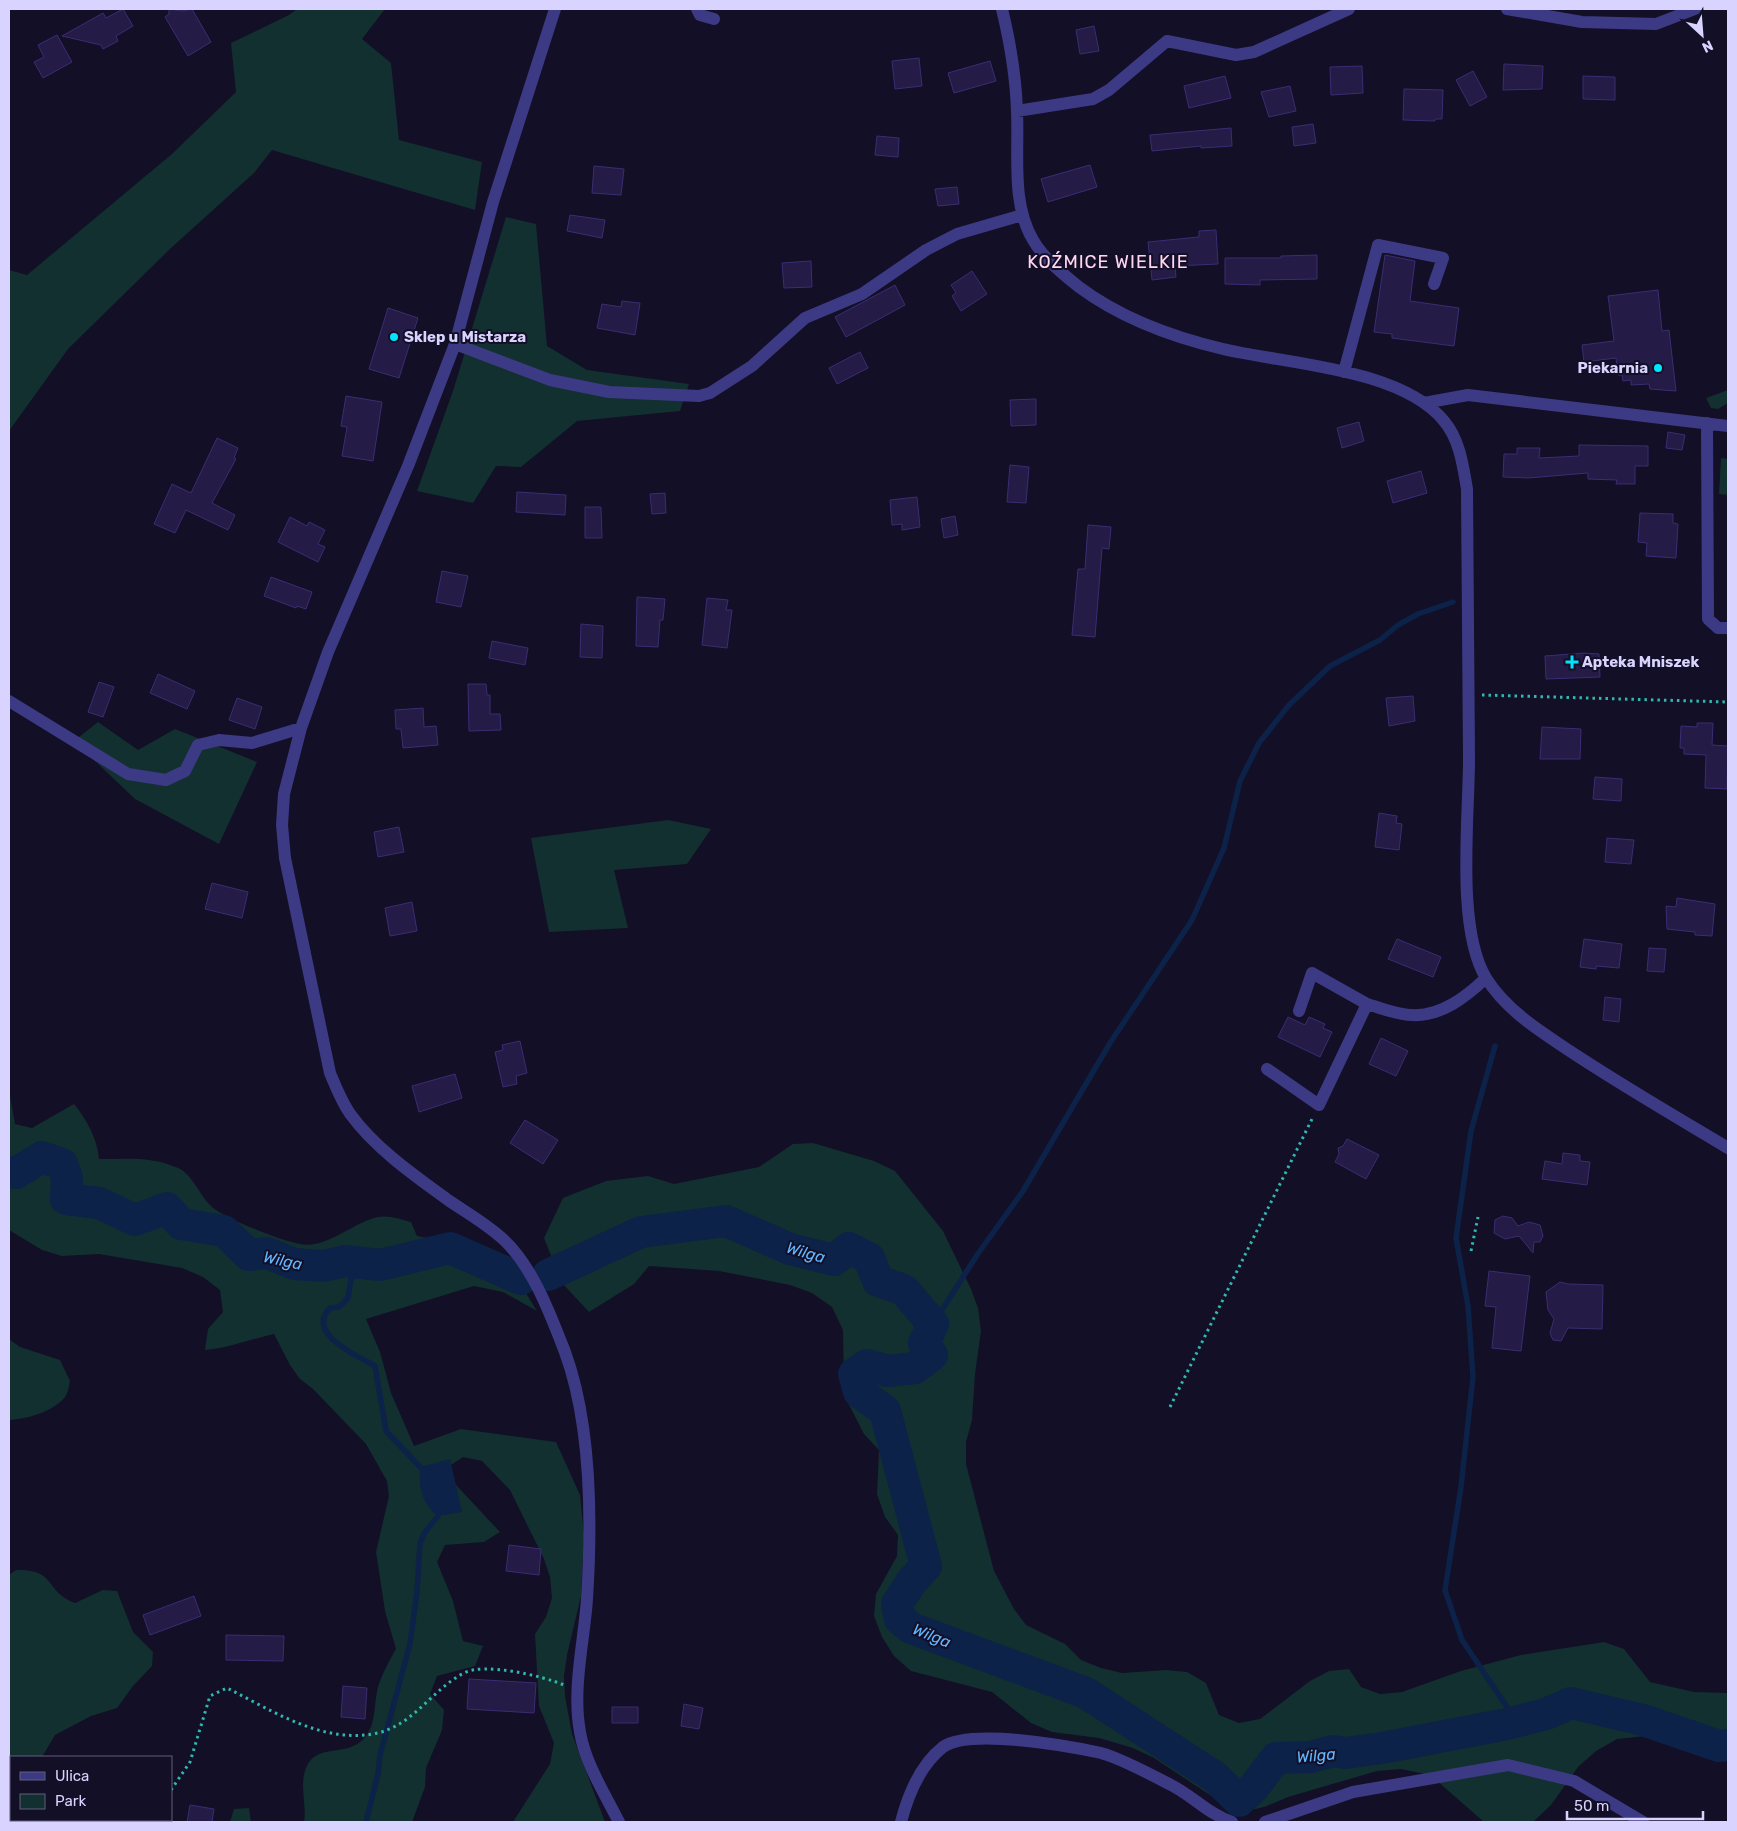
<svg xmlns="http://www.w3.org/2000/svg" width="1737" height="1831" font-family="Rubik,sans-serif">
	<rect width="100%" height="100%" fill="#130f26"/>
	<path fill="#12302f" d="M297,9H385L362,39L391,63L399,140L482,162L475,210L272,150L254,173L171,248L68,349L9,431V270L27,275L172,154L236,92L231,43L289,15Z
		M506,217L536,224L547,346L587,370L689,384L680,411L577,421L521,467L496,466L473,503L417,491L453,391Z
		M1728,390V403L1718,409L1711,408L1706,398Z
		M1721,458L1728,459V495L1719,494Z
		M98,722L138,750L175,729L257,762L219,844L135,799L74,741Z
		M668,820L711,829L687,864L614,870L628,928L549,932L531,838Z
		M9,1090L15,1124L32,1128L74,1104C87,1120 97,1138 99,1159C126,1159 152,1156 178,1168C192,1174 199,1194 210,1205C222,1218 282,1241 300,1244C328,1249 351,1223 378,1217C389,1215 400,1219 411,1222L417,1236L433,1239L449,1236L480,1246L516,1277L537,1311L503,1292L474,1286L366,1319L380,1352L391,1393L414,1446L461,1429L556,1442L580,1495L584,1535L581,1596L567,1655L564,1676L565,1696L572,1734L605,1822H513L550,1764L554,1743L539,1706L535,1634L546,1617L552,1598L550,1577L544,1559L510,1490L482,1461L463,1457L445,1469L457,1486L500,1532L484,1542L445,1545L437,1562L453,1601L463,1641L483,1646L475,1666L437,1676L430,1694L444,1710L442,1730L426,1768L425,1787L412,1822H304C307,1805 299,1785 306,1768C317,1740 351,1761 368,1733C376,1720 374,1701 378,1687C382,1674 389,1661 396,1649L385,1611L376,1552L389,1496L387,1481L366,1444L313,1389L299,1378L290,1365L274,1334C251,1339 229,1348 205,1350L208,1329L223,1312L220,1290L203,1277L182,1268L99,1254L62,1256L42,1250L9,1230Z
		M813,1143L874,1161L895,1171L943,1231L971,1289L978,1308L981,1331L975,1374L972,1420L966,1442V1464L994,1571L1014,1609L1026,1625L1065,1644L1081,1660L1101,1668L1122,1673L1166,1670L1187,1672L1206,1683L1219,1715L1239,1723L1260,1719L1310,1681L1329,1671L1349,1669L1361,1687L1380,1694L1402,1692L1461,1671L1521,1655L1604,1642L1624,1649L1650,1682L1694,1692L1728,1693V1756L1681,1749L1664,1734L1617,1739L1596,1751L1578,1767L1551,1805L1534,1821L1484,1822L1436,1780L1425,1774L1401,1769L1377,1771L1288,1797L1267,1806L1256,1809L1233,1806L1222,1803L1154,1758L1133,1748L1099,1738L1052,1732L1031,1723L992,1692L911,1671L894,1656L882,1637L874,1616L876,1594L897,1556L898,1535L885,1517L877,1494L879,1450L864,1434L844,1395L843,1330L832,1307L812,1293L790,1285L719,1271L649,1266L634,1284L589,1312L562,1283L544,1238L563,1198L606,1181L648,1176L674,1184L759,1167L793,1144Z
		M9,1339L20,1347L60,1360L70,1381C69,1386 68,1393 65,1397C53,1412 27,1419 9,1420Z
		M16,1570C57,1569 44,1591 75,1603L103,1590L117,1591L133,1632L153,1652L152,1666L133,1686L117,1708L91,1716L55,1735L42,1757H11V1820H39L38,1822H9V1575Z
		M249,1808L251,1822H230L234,1809Z
		M126,1820H163V1822H125Z"/>
	<path fill="#0c2248" d="M450,1459L462,1512L438,1516C421,1503 419,1488 420,1467Z"/>
	<g fill="none" stroke-linecap="round" stroke-linejoin="round">
		<path stroke="#0c2248" stroke-width="5.5" d="M1495,1046L1471,1131L1456,1238L1468,1306L1473,1377L1461,1487L1445,1590L1462,1640L1517,1722
			M368,1265L351,1279L348,1298L339,1307L330,1308C305,1334 358,1356 375,1366L386,1431L424,1471
			M933,1324L977,1255L1023,1191L1110,1043L1192,920L1224,848L1240,781L1259,743L1289,705L1330,666L1380,640L1398,625L1418,614L1453,602
			M366,1822L378,1774L380,1755L410,1644L417,1592L420,1543L425,1532L438,1516L437,1509"/>
		<path stroke="#0c2248" stroke-width="32" d="M9,1172L16,1173L42,1157L62,1164L67,1178L66,1199L99,1203L135,1220L167,1208L181,1224L224,1231L249,1255L267,1253L294,1264L324,1266L345,1261L380,1265L450,1248L521,1279
			M548,1275L641,1232L726,1221L790,1249L834,1260L849,1248L869,1258L878,1281L904,1290L933,1324L924,1343L932,1355L915,1368L888,1371L867,1365L854,1374L859,1392L885,1411L926,1566L912,1581L897,1604L900,1619L911,1628L1086,1693L1215,1777L1239,1801L1254,1787L1276,1758L1311,1757L1333,1751L1345,1753L1382,1748L1507,1724L1546,1714L1571,1703L1643,1720L1719,1746L1728,1745"/>
	</g>
	<path fill="#241b47" stroke="#3b2d73" d="M123,9L133,26L116,36L118,41L103,49L101,45L62,36L103,13L106,18Z
		M169,9L182,11L192,9L211,42L188,56L165,17L169,14Z
		M1094,26L1099,51L1080,54L1076,30Z
		M57,35L72,62L43,78L34,62L44,57L38,45Z
		M919,58L922,86L895,89L892,61Z
		M990,61L996,81L954,93L948,73Z
		M1504,64L1543,66L1542,89L1503,90Z
		M1362,66L1363,93L1331,95L1330,67Z
		M1473,71L1487,97L1470,106L1456,80Z
		M1225,76L1231,98L1189,108L1184,86Z
		M1583,76L1615,77V100L1583,99Z
		M1290,86L1296,111L1269,117L1261,92Z
		M1404,89L1443,90L1442,119H1435V121L1403,120Z
		M1313,124L1316,143L1294,146L1292,127Z
		M1231,128L1232,146L1201,148V146L1152,151L1150,135Z
		M877,136L899,138L898,157L875,155Z
		M1090,165L1097,187L1048,202L1041,179Z
		M594,166L624,169L621,195L592,193Z
		M957,187L959,204L938,206L935,189Z
		M570,215L605,220L602,238L567,231Z
		M1216,230L1218,264L1175,266L1176,277L1152,280L1148,242L1199,237V231Z
		M1317,255V279L1260,280V285L1225,284V258H1281V256Z
		M1385,255L1415,261L1410,301L1459,308L1454,346L1392,338V334L1374,332Z
		M811,261L812,287L784,288L782,263Z
		M972,271L987,294L961,311L952,296L956,293L951,285Z
		M895,285L905,305L846,337L835,317Z
		M1658,290L1662,331L1669,330L1676,391L1650,389L1649,384L1631,385V380L1623,381L1622,375H1618L1616,358L1584,362L1582,345L1614,341L1608,296Z
		M622,301L640,303L635,335L597,328L602,304L621,307Z
		M388,308L418,318L399,378L369,369Z
		M860,352L868,368L837,384L829,368Z
		M346,396L382,402L373,461L342,456L347,427L341,426Z
		M1036,399V425L1011,426L1010,400Z
		M1359,422L1364,441L1342,448L1337,428Z
		M1668,432L1685,435L1682,450L1666,448Z
		M217,438L238,448L234,458L236,459L212,503L235,515L228,530L186,510L175,533L154,524L172,484L191,493Z
		M1579,445L1648,446V466H1635V484H1616L1617,480L1588,479V473L1528,478L1503,477L1504,454H1517V448H1540L1539,458L1560,457L1579,456Z
		M1010,465L1029,467L1026,503L1007,502Z
		M1421,471L1427,493L1393,503L1387,481Z
		M517,492L566,495L565,515L516,512Z
		M665,493L666,513L652,514L650,494Z
		M917,497L920,527L902,530V524L892,525L890,500Z
		M585,507H601L602,538H585Z
		M1640,513L1673,514V523L1678,524L1676,558L1646,556L1647,543L1638,542Z
		M955,516L958,535L944,538L941,519Z
		M290,517L307,526L309,522L325,530L318,544L325,547L318,562L278,542Z
		M1088,525L1111,527L1109,549L1102,548L1095,637L1072,635L1078,569H1085Z
		M442,571L468,576L461,607L436,602Z
		M271,577L312,592L306,609L297,606L296,608L264,596Z
		M637,597L665,599L663,620H660L658,647L636,646Z
		M707,598L728,600L726,610H732L727,648L702,645Z
		M581,624L603,626L602,658L580,657Z
		M492,641L528,648L525,665L489,658Z
		M1584,653L1599,654L1600,677L1546,679L1545,656Z
		M158,674L195,691L187,709L150,693Z
		M99,682L114,687L103,717L88,712Z
		M468,684H486L487,695H490V714H500L501,730L469,731Z
		M1413,696L1415,721L1389,726L1386,698Z
		M237,698L262,707L255,729L229,720Z
		M423,708L424,727L436,726L438,745L403,748L401,729H396L395,710Z
		M1697,723H1713L1712,745L1728,746L1727,789L1705,788L1706,755L1684,754V748H1680L1681,726L1697,727Z
		M1542,727L1581,729L1580,759H1540Z
		M1595,777L1622,779L1621,801L1593,799Z
		M1379,813L1397,816L1396,823L1402,824L1399,850L1375,847Z
		M399,827L404,852L378,857L374,832Z
		M1607,838L1634,840L1631,864L1605,862Z
		M212,883L248,892L242,918L205,909Z
		M1677,898L1715,904L1712,936L1695,935V932L1667,929L1666,906L1676,907Z
		M412,902L417,931L390,936L385,908Z
		M1397,939L1441,957L1433,977L1388,959Z
		M1584,939L1622,944L1619,968L1596,966V969L1580,967Z
		M1649,948L1666,949L1664,972L1647,971Z
		M1605,997L1621,999L1619,1022L1603,1020Z
		M1288,1017L1305,1025L1309,1017L1325,1024L1323,1028L1332,1032L1320,1057L1278,1037Z
		M1381,1038L1408,1051L1396,1076L1369,1064Z
		M520,1041L527,1073L516,1076L517,1084L503,1087L495,1052L503,1050L502,1045Z
		M455,1074L462,1098L419,1112L412,1086Z
		M525,1120L558,1140L543,1164L510,1143Z
		M1347,1139L1379,1155L1366,1179L1335,1162L1339,1154L1338,1148L1343,1146Z
		M1563,1153L1580,1155V1161L1590,1162L1587,1185L1542,1179L1545,1161L1562,1164Z
		M1503,1216L1512,1218L1518,1226L1529,1222L1540,1225L1543,1236L1540,1242H1534L1533,1253L1519,1236L1505,1239L1494,1233L1495,1220Z
		M1489,1271L1530,1276L1521,1351L1492,1348L1496,1307L1485,1306Z
		M1560,1282L1568,1284L1603,1285L1602,1329L1568,1328L1561,1341L1553,1340L1550,1333L1554,1319L1548,1310L1546,1292Z
		M509,1545L541,1549L539,1575L506,1571Z
		M194,1596L201,1616L150,1635L143,1615Z
		M226,1635L284,1636L283,1661L226,1660Z
		M469,1679L536,1683L534,1713L467,1709Z
		M343,1686L367,1688L365,1719L341,1717Z
		M684,1704L703,1708L699,1729L681,1726Z
		M612,1707H638V1723H612Z
		M190,1805L214,1809L212,1822H187Z"/>
	<g fill="none" stroke-linecap="round" stroke-linejoin="round">
		<path stroke="#2fb8b0" stroke-width="3" stroke-dasharray="2.5 4" stroke-linecap="butt" d="M1482,695L1728,702
			M1471,1251L1478,1217
			M1170,1407L1313,1117
			M171,1790L190,1762L210,1696L227,1688C271,1710 321,1743 373,1734C413,1727 431,1690 464,1673C484,1662 543,1676 564,1685
			M148,1822L149,1820"/>
		<path stroke="#3d3a85" stroke-width="12" d="M555,9L493,202L455,344L408,466L328,652L301,728L284,794L282,825L285,858L330,1073C336,1087 342,1103 351,1115C376,1149 415,1176 448,1200C467,1213 487,1224 504,1240C533,1267 551,1316 565,1352C592,1426 592,1521 587,1599C584,1642 572,1689 580,1732C585,1763 605,1794 619,1822
			M697,9L700,15L714,19
			M1002,9C1010,42 1016,77 1017,112C1019,154 1011,203 1033,240C1044,259 1063,274 1079,287C1122,319 1172,337 1223,349C1286,364 1401,368 1444,421C1460,440 1463,466 1467,489C1468,579 1468,669 1469,759C1469,818 1456,928 1486,978C1508,1013 1546,1035 1579,1057C1628,1089 1678,1118 1728,1148
			M1507,9L1582,22L1656,24L1695,9
			M1017,111L1093,99L1109,90L1167,41L1236,55L1254,52L1349,9
			M455,344L550,380L609,392L699,396L710,393L752,366L805,318L862,294L926,250L957,234L1022,215
			M1344,372L1378,245L1443,258L1434,284
			M1424,403L1468,395L1728,426
			M1707,423L1708,619L1718,628H1728
			M9,701L128,774L166,780L185,771L198,745L219,740L252,743L301,728
			M1299,1011L1312,973L1367,1004
			M1267,1069L1319,1105L1367,1004C1381,1008 1398,1015 1412,1015C1441,1017 1467,996 1486,978
			M901,1822C908,1795 920,1765 943,1747C970,1728 1069,1746 1101,1753C1120,1758 1152,1775 1171,1785C1193,1796 1208,1814 1232,1822
			M1265,1822L1353,1792L1508,1765L1574,1781L1643,1822"/>
	</g>
	<g fill="#00e5ff" stroke="#130f26" stroke-width="2">
		<circle cx="394" cy="337" r="5"/>
		<circle cx="1658" cy="368" r="5"/>
		<path d="M1569.5 654.5h5v5h5v5h-5v5h-5v-5h-5v-5h5z"/>
	</g>
	<g text-anchor="middle" stroke-width="4" stroke-linejoin="round" paint-order="stroke">
		<g font-size="15" font-weight="bold" fill="#d9d4ff" stroke="#130f26" text-anchor="start">
			<text x="404" y="342">Sklep u Mistarza</text>
			<text x="1648" y="373" text-anchor="end">Piekarnia</text>
			<text x="1582" y="667">Apteka Mniszek</text>
		</g>
		<g font-size="16" font-style="italic" fill="#62b6ff" stroke="#130f26">
			<text transform="translate(806 1252) rotate(16)" y="6">Wilga</text>
			<text transform="translate(283 1260) rotate(12)" y="6">Wilga</text>
			<text transform="translate(932 1635) rotate(22)" y="6">Wilga</text>
			<text transform="translate(1316 1755) rotate(-5)" y="6">Wilga</text>
		</g>
		<g font-size="18" letter-spacing="1" fill="#ffd6f0" stroke="#130f26">
			<text x="1108" y="268">KOŹMICE WIELKIE</text>
		</g>
	</g>
	<rect width="1737" height="1831" fill="none" stroke="#d9d4ff" stroke-width="20"/>
	<rect x="10" y="1756" width="162" height="65" fill="#130f26" stroke="#625e7d"/>
	<rect x="20" y="1772" width="25" height="8" fill="#3d3a85" stroke="#625e7d"/>
	<text x="55" y="1781" font-size="15" fill="#d9d4ff">Ulica</text>
	<rect x="20" y="1794" width="25" height="15" fill="#12302f" stroke="#625e7d"/>
	<text x="55" y="1806" font-size="15" fill="#d9d4ff">Park</text>
	<g transform="translate(1702 35) rotate(154)" stroke="#130f26" stroke-width="4" paint-order="stroke">
	<path d="M0-4L9 19L0 12L-9 19Z" fill="#d9d4ff"/>
	<text y="-8" font-size="14" font-weight="bold" text-anchor="middle" fill="#d9d4ff">N</text>
	</g>
	<path d="M1567 1811v8h136v-8" fill="none" stroke="#d9d4ff" stroke-width="2.5"/>
	<text x="1574" y="1811" font-size="15" fill="#d9d4ff" stroke="#130f26" stroke-width="4" paint-order="stroke">50 m</text>
</svg>
